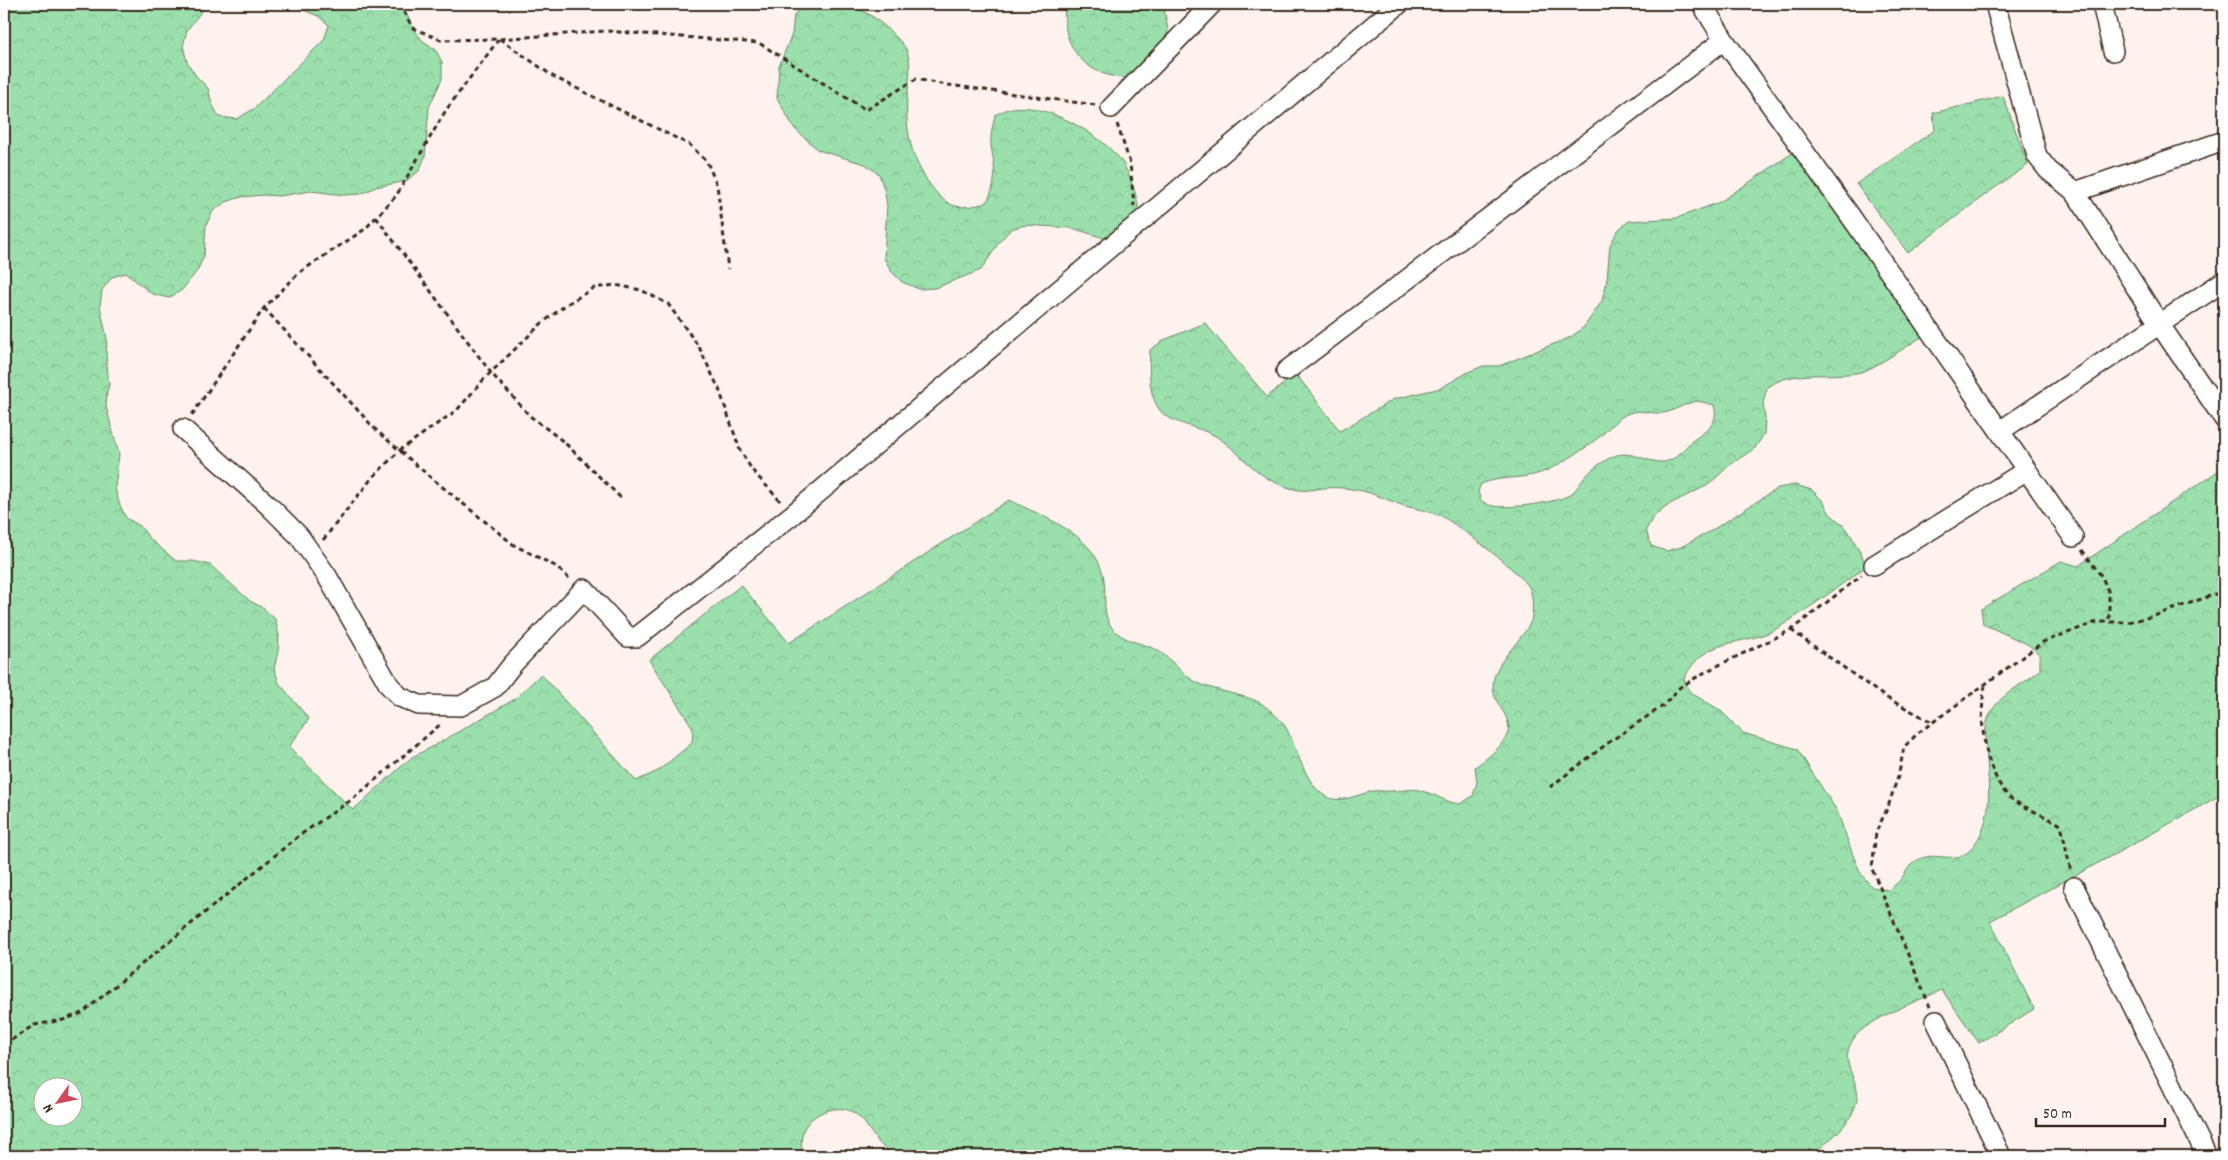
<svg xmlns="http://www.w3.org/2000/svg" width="2228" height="1160" font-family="Dekko,sans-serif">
	<defs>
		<pattern id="forest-crowns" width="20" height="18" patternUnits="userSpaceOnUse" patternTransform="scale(1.25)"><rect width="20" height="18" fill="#9bdfac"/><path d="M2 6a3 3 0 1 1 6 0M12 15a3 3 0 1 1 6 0" fill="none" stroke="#86c094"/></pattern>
	</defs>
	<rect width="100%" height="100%" fill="#fdf2ee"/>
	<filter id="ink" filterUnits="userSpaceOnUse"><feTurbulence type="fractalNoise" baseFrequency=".02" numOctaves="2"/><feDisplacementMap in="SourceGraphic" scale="10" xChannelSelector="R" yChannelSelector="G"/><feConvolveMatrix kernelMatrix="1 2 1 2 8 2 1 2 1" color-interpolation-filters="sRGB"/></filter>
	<g filter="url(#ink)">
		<path fill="url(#forest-crowns)" stroke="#6b8465" fill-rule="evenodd" d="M4,4H207L187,30L183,46L187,62L196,76L208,88L212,104L219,117L237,119L255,108L324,40L329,25L318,16L289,4H402L413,28L422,40L435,49L442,62V79L429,107L425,157L419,171L406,181L376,187L361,194L344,195L311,191L279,196L264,195L241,197L226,202L213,211L206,225L204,256L197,271L182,290L169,298L152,294L126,273L112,277L102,290L100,306L107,339L106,355L109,385L107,391L106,407L119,454L115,488L119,503L126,518L140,526L150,539L176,561H193L210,565L250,601L263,608L275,619L279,636L278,652L274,668L279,683L309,719L289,747L353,810L412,757L432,747L515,699L541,674L636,781L658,771L692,743L693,728L649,660L741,585L789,643L1009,500C1043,517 1090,532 1102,571C1109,592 1098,616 1116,632C1127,642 1143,643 1157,650C1172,659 1181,675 1198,683C1214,691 1251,696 1262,704C1270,710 1282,720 1286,728C1297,748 1305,784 1325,796C1340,805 1358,794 1373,791C1379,790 1385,792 1392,791C1404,791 1413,787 1425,792C1439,796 1445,802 1460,804L1473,796L1477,782L1475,767C1548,716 1476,714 1497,670C1504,654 1530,631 1532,617C1533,608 1533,595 1529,587C1521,573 1457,524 1441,516C1429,511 1417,509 1405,506C1389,501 1374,493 1358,490C1347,488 1336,487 1324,488C1315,489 1303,492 1294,489C1256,480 1246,456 1217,437C1202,427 1169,424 1159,409C1148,393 1149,369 1150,350L1164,340L1205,323L1267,397L1296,374L1340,431L1394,399L1441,388L1468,372L1483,366H1499L1571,337L1584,327L1602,301L1607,279L1610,245L1618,230L1629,221L1677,218L1720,202L1797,150L1928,333C1913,342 1874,369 1861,372C1828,379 1796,368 1767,387L1763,403L1765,418L1764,434L1755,448L1730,465L1708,485L1666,506L1653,517L1646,530L1651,546L1666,551L1681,547L1711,531L1778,488L1795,485L1812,490L1823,501L1830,514L1842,524L1852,537L1867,566C1838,587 1809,609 1778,628C1744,648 1705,634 1684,679L1691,693L1720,710L1743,733L1797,749L1837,811L1854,858L1861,874L1872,887L1888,890C1892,887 1897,884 1900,880C1908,871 1907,865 1920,859C1935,851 1956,865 1970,850C1997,821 1987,780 1986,744C1986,738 1985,728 1987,722C1994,696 2022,686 2040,670V655L2029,645L1983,624L1981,609L2061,561L2078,566L2224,467V793L2130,846L1990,921L2034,1009L1979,1043L1942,990C1920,1000 1866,1020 1854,1038C1836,1064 1861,1078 1857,1100C1852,1125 1828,1140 1812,1156H895C887,1151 881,1146 875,1138C864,1123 857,1106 834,1109C826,1110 819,1113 813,1118C800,1128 800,1141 803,1156H4ZM1698,401L1714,405C1720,426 1704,431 1691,442C1682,450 1677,460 1664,462C1646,463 1629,448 1612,457C1603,461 1592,469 1585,477C1580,483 1577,489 1571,494C1558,503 1508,509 1493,506C1488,505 1484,503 1480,499L1478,491L1481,484C1502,475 1524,481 1548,470C1565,461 1584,450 1599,437C1609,429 1617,418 1629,413C1641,409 1651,414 1663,413C1673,412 1684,403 1698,401ZM42,1088H72V1118H42Z
			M804,4C844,4 858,1 890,31C896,37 904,44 907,51C912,65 909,82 907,97C905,129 911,160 931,186C948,209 959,210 986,203C998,182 995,169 991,146C990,136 993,125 995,115C999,113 1004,110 1008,109C1041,99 1104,136 1122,162C1129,173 1136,193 1138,205C1139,211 1136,218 1135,224L1120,234L1104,238L1072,228L1025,225L1011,229L1000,241L981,270L935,288L919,289L902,282L891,271L884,258L887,205L884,189L879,174L865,164L818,150L794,128L777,98L779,66L792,34L794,15Z
			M1065,4H1163L1168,30L1165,47L1132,78C1087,79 1060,48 1065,4Z
			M2003,96L2028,165L1989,192L1908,253L1856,184L1935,130L1933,113Z"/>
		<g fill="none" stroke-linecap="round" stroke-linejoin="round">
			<g stroke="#3b2a1e" stroke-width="22">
				<path id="street" d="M1702,4L1724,40L1849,214L2073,537
					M1995,4L2037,156L2048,170L2075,192L2160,325L2224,419
					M2102,4L2113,51
					M1111,108L1212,4
					M2075,192L2224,141
					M1286,371L1724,40
					M183,429L268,505L299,536L327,576L389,685L400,697L419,705L461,706L495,687L512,665L584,589L628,637H637L792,515L1399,4
					M2000,431L2224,281
					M1874,565L2027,470
					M2074,887L2207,1156
					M1936,1021L2001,1156"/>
			</g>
			<path stroke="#3b2a1e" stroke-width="3" stroke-dasharray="5 4" stroke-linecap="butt" d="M399,4L413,28L441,40L499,39L606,31L759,43L866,110L916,79L941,84L1095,105
				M500,39L554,77L690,145L707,162L717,185L728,269
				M1117,124L1130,163L1134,206
				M376,217L491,373L530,416L564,442L622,499
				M264,308L376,430L429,476L514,545L555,566L571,580
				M192,415L264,308L300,272L365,229L396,196L446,110L499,39
				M323,540L372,478L400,450L457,410L485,378L541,324L567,304L594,288L615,285L641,290L668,304L699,347L719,389L740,450L752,470L781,502
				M2082,550L2102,577L2109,593V622
				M1791,630L1885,697L1932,722
				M1985,686C1978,721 1984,769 2009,797C2016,804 2050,818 2061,825L2071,872
				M1550,787L1612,740L1663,706L1680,687L1707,671L1791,630L1862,575
				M1930,1007L1872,869L1876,832L1888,807L1899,773L1904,747L1918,733L2043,642L2097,622H2128L2154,616L2224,591
				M4,1045L34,1025L63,1020L82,1013L300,835L354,798L442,723"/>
			<use href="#street" stroke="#fff" stroke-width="19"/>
		</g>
	</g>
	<rect width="2228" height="1160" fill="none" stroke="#fff" stroke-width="20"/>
	<rect x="10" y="10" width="2208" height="1140" fill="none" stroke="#3b2a1e" stroke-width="2" filter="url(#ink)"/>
	<g transform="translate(58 1102) rotate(237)"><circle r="24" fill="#ffffff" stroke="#b1aaa5"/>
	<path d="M0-4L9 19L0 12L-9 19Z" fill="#d1495b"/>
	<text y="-8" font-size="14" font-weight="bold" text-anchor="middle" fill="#3b2a1e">N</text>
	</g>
	<path d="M2036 1118v8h129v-8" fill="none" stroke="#3b2a1e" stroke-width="2.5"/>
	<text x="2043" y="1118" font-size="15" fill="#3b2a1e" stroke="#ffffff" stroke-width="4" paint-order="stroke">50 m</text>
</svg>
